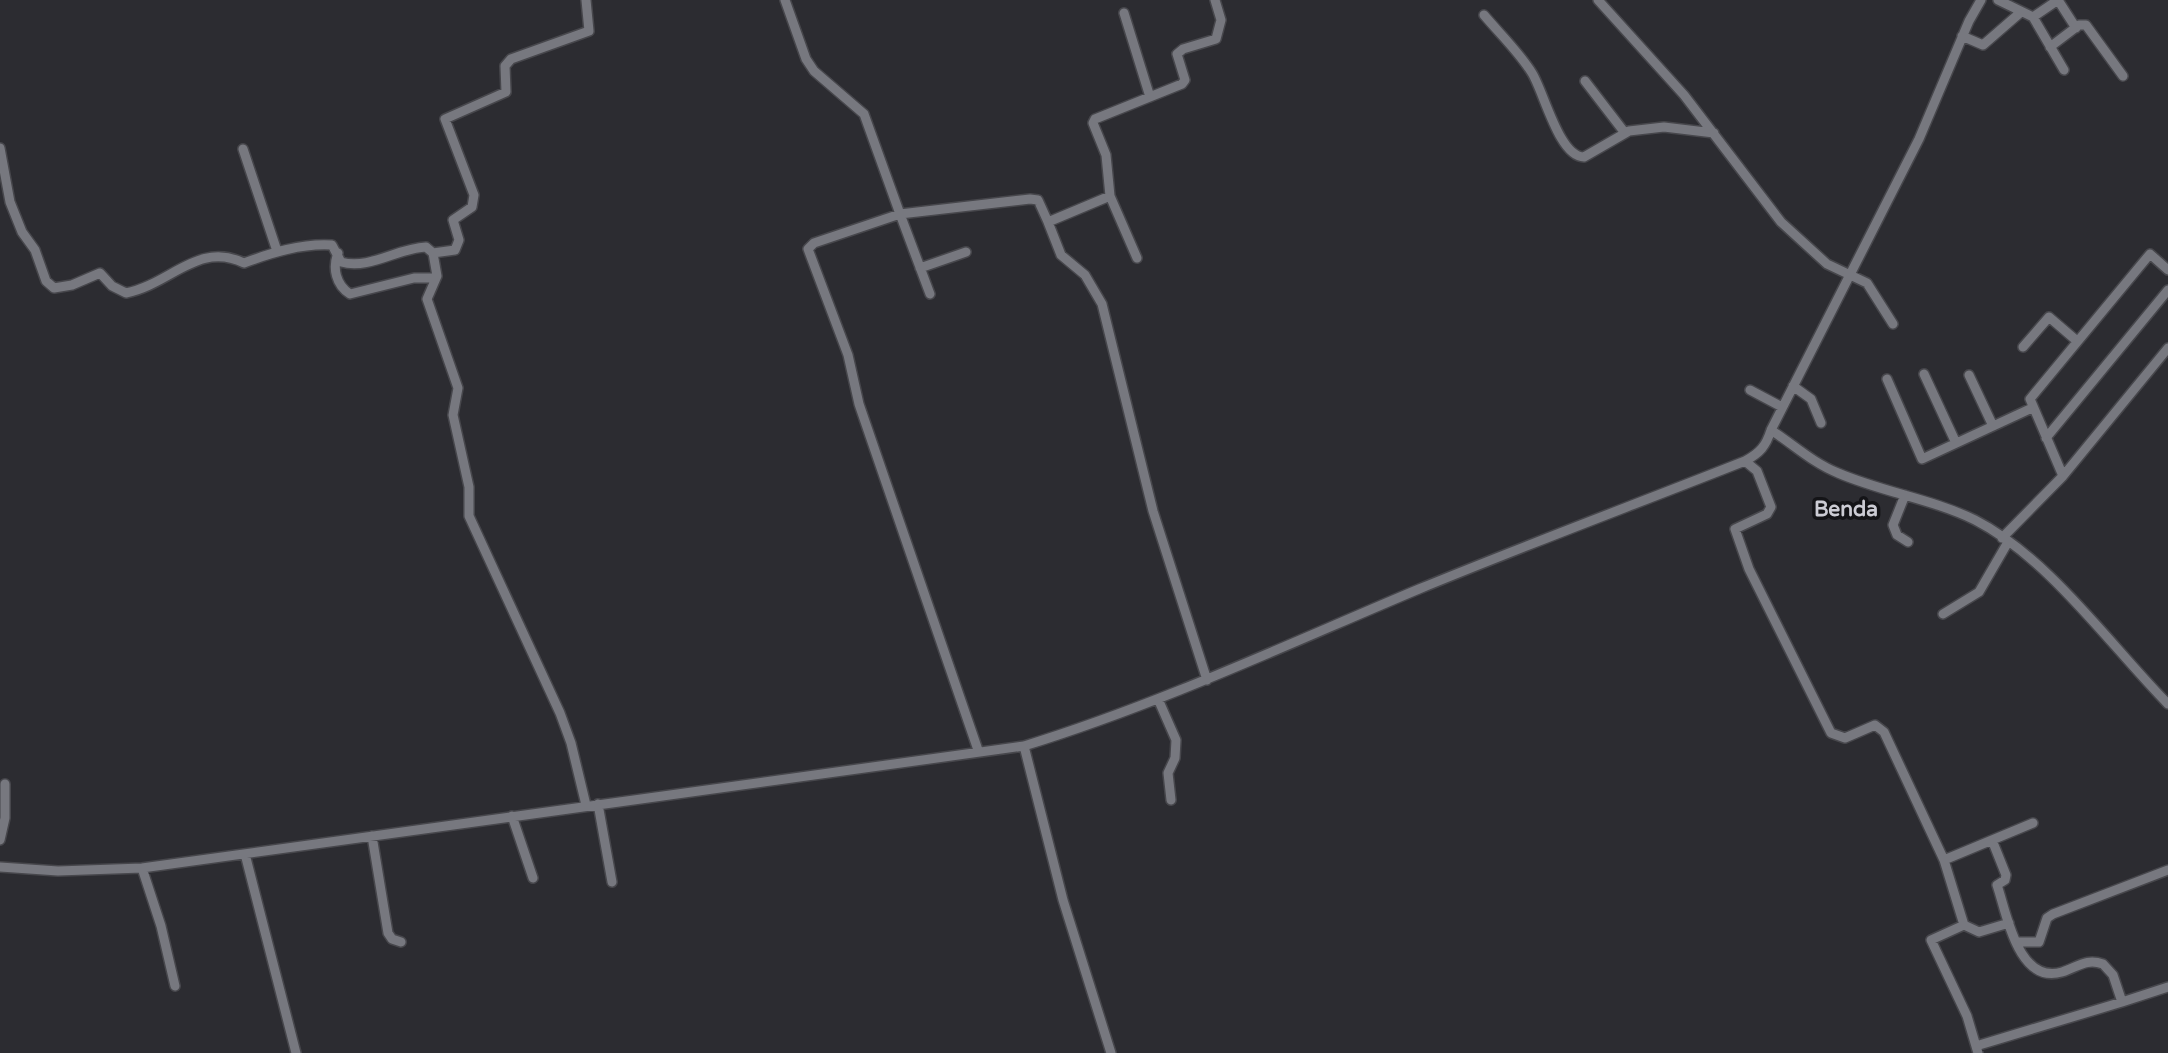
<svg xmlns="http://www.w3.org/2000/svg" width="2168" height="1053" font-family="'Varela Round',sans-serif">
	<rect width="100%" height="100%" fill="#2c2c31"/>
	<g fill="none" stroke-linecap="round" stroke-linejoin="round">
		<g stroke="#47474c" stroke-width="12">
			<path id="minor" d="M785,0L806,59L814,71L864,114L900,214L814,243L808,249L848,355L859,404L978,750
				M1598,0L1684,95L1781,222L1827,264L1867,283L1893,324
				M1998,0L2033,17L2064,70
				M2058,0L2076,28
				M1124,13L1150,97
				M1484,15C1500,34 1519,52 1532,73C1544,92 1559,157 1584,157L1629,131L1664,127L1714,133
				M2033,17L2058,0
				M1962,36L1983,45L2021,12
				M2050,47L2079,25H2086L2123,76
				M1585,81L1625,133
				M0,148L10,202L22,232L35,250L46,281L54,288L72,285L100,273L112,286L126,293C171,284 198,241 244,263C271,253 302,243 332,245L341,262C370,270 397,248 426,247L433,253L455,250L459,240L453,220L472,207L474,195L445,119L506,92L505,66L511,59L589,31L586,0
				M243,149L277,251
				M1110,196L1137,258
				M338,253C332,268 336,285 350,294L414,278H436
				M433,253L437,276L427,299L458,388L453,415L469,487V516L560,713L571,743L586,805
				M920,268L966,252
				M930,294L900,214L1030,199L1038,200L1048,222
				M2023,347L2049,317L2077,341
				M1924,374L1956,443
				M1969,375L1993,426
				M1887,379L1922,459L2032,408
				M1793,386L1811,399L1821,423
				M1750,390L1782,407
				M1771,430L1919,139L1969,21L1981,0
				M2046,438L2168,290
				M1745,461L1757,471L1771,507L1767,514L1735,529L1749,569L1831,733L1845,738L1875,725L1884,732L1944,860L1964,925
				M2063,476L2030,399L2150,254L2168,270
				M1905,495L1893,525L1897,535L1908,542
				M2002,538L2063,476L2168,348
				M1943,614L1979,592L2008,542
				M1207,680L1153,511L1102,304L1085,275L1061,255L1048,222L1110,196L1106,155L1093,123L1095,119L1182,84L1185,80L1177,54L1183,49L1216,39L1221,20L1215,0
				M1158,699L1176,740L1175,758L1168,773L1171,800
				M1024,746L1063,900L1111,1053
				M598,804L612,882
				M512,816L533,878
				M372,836L388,933L392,939L401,942
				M0,840L5,818V784
				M1992,840L2006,875L2005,880L1997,885C2007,914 2018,985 2062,972C2078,967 2086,958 2103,964L2113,975L2122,1002L2168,987
				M245,854L296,1053
				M1944,860L2033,823
				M0,867L58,871L142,868L1024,746C1160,704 1288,644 1419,589C1526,545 1636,504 1745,461C1760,453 1766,446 1771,430C1794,445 1813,463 1838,473C1882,492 1932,499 1975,520C2049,558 2110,645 2168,704
				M142,868L161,926L175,986
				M2017,942H2039L2047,918L2053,914L2168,870
				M1976,1046L2122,1002
				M1978,1053L1967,1016L1931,940L1964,925L1979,932L2009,923"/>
		</g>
		<use href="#minor" stroke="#77787f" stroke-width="9"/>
	</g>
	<g text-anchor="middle" stroke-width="7" stroke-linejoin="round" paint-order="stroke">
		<g font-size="21" font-weight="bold" fill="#ccccd4" stroke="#141417">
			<text x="1846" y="516">Benda</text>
		</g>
	</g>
</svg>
